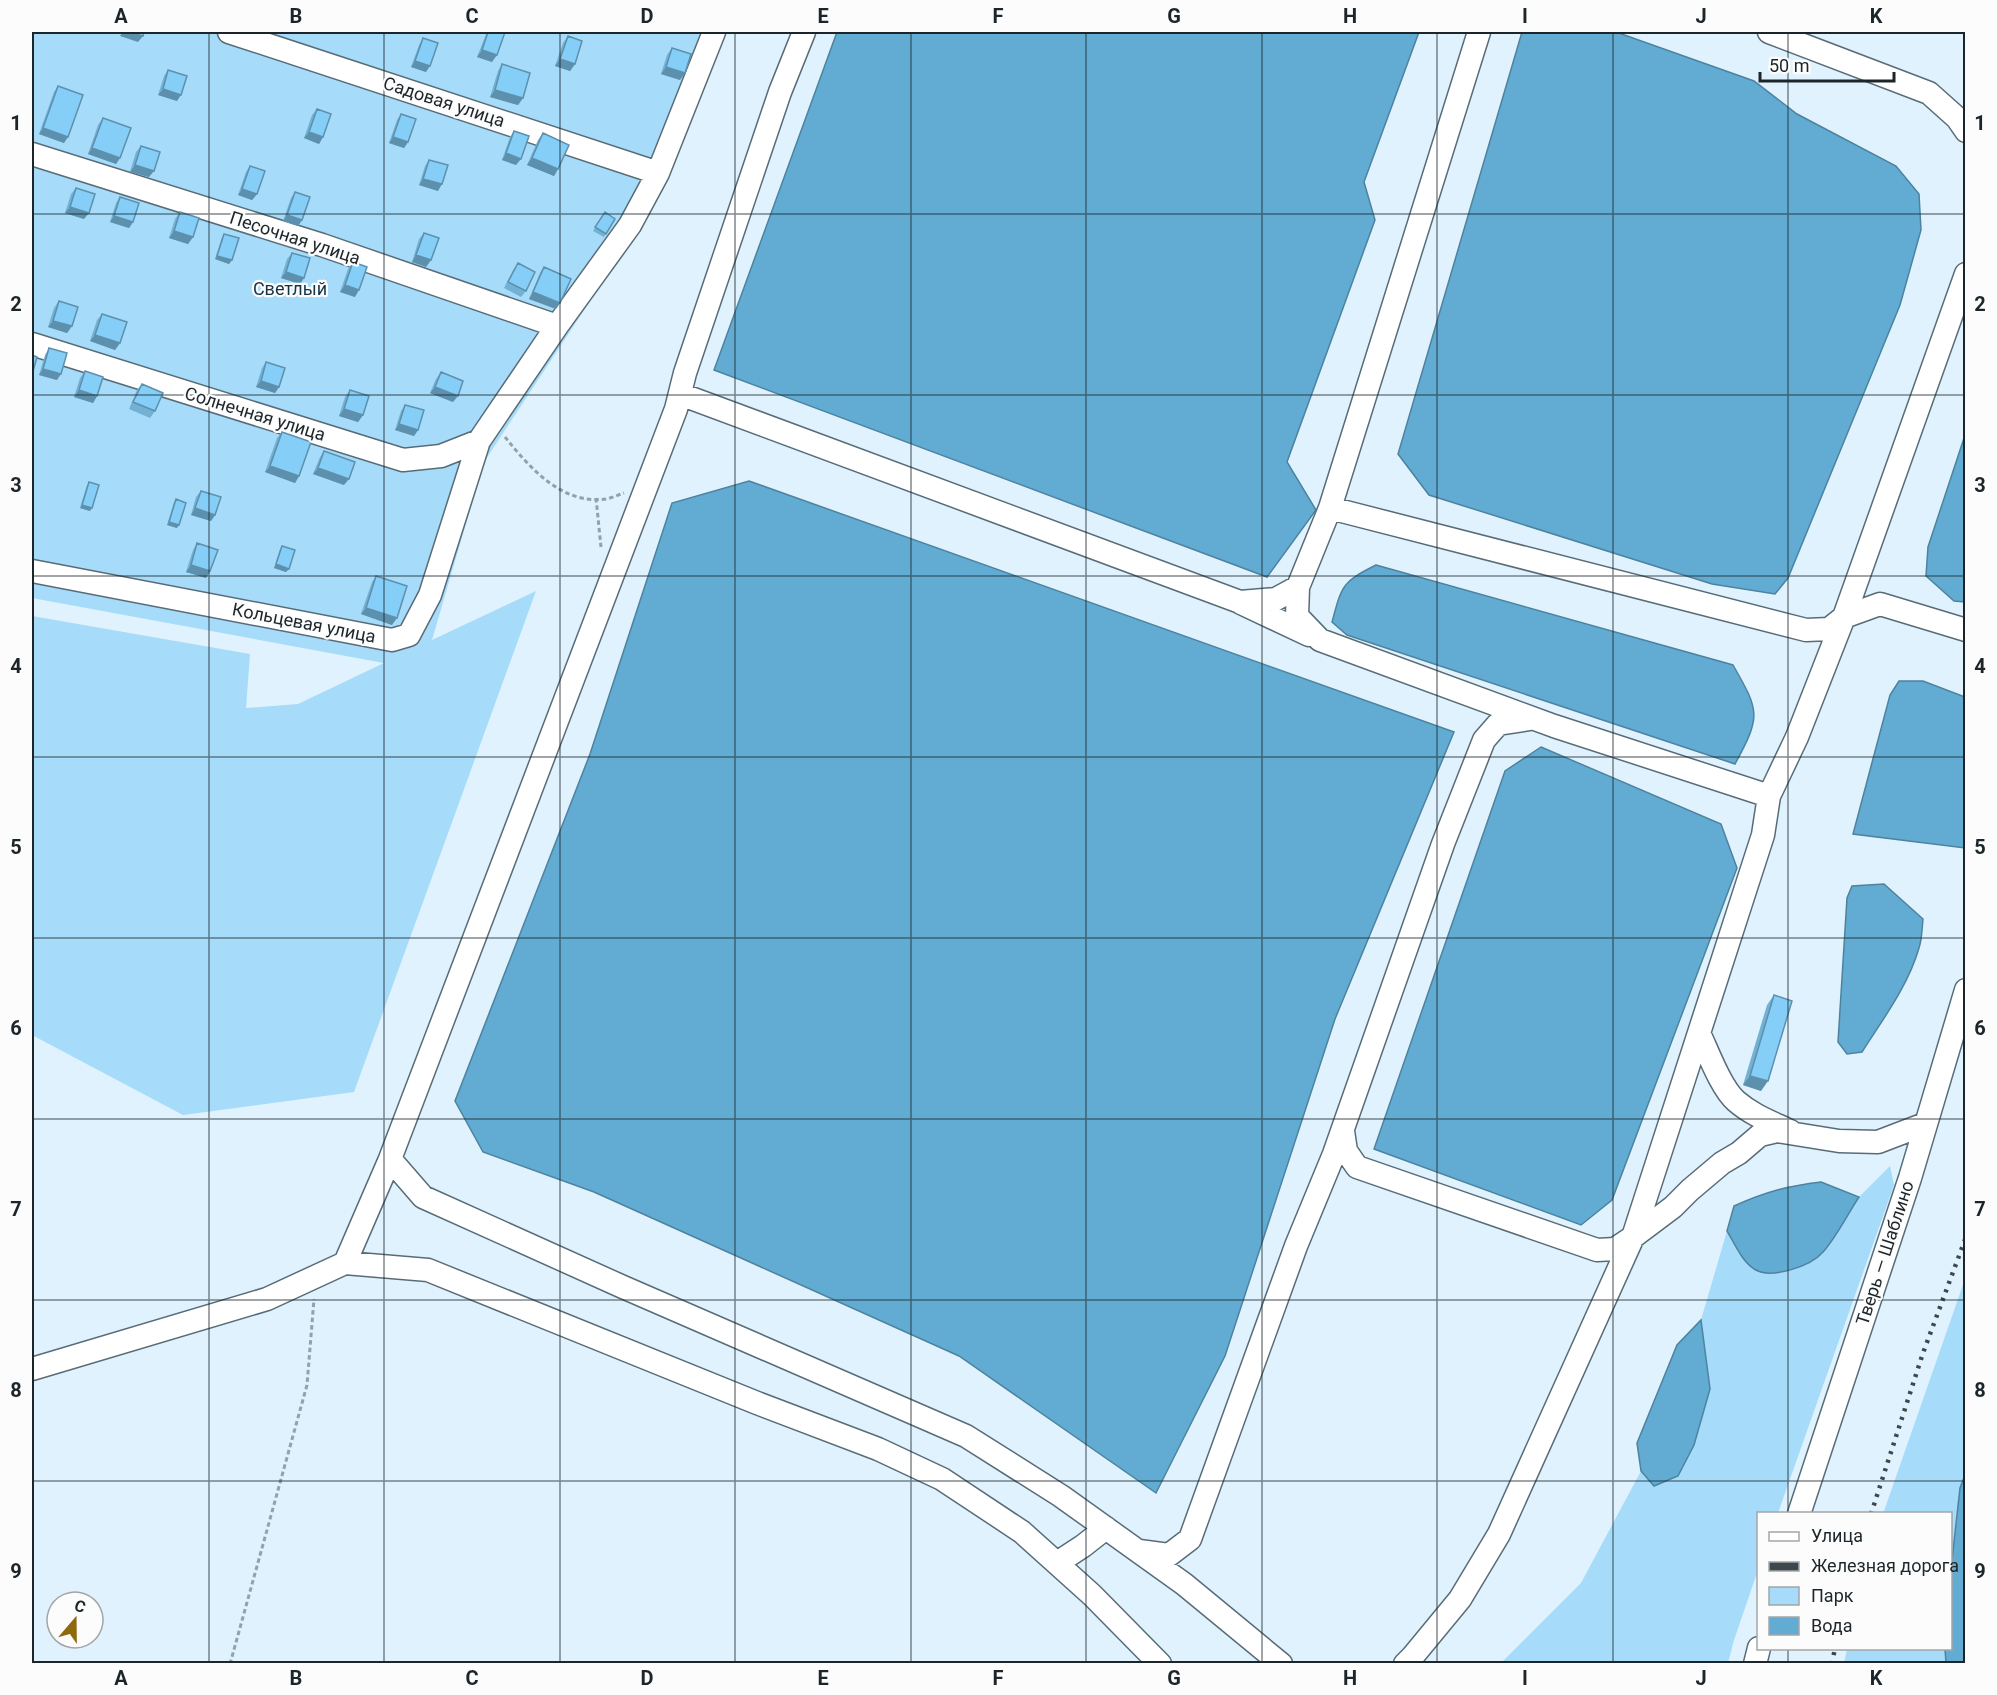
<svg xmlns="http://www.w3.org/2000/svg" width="1997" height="1695" font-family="Roboto,sans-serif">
	<rect width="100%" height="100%" fill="#dff2fd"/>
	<path fill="#a6dbf9" d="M32,32H723L671,172L629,242L484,462L432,640L536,591L354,1092L183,1115L32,1035V616L250,654L246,708L298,704L384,663L32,598Z
		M1890,1166L1894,1185L1778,1513L1758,1514V1570L1734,1640L1728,1663L1500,1664L1581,1583L1641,1471L1654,1486L1710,1389L1701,1320L1727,1231L1740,1253L1782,1273L1803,1265L1822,1254L1859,1197Z
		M1965,1279V1475L1960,1488L1951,1569L1950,1514H1883Z
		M1847,1649H1946V1663L1844,1664Z"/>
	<path fill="#62abd2" stroke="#4d839f" stroke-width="1.5" d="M837,32H1419L1364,182L1375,220L1287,462L1316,510L1267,577L714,370Z
		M1522,32H1616L1754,81L1797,114L1896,166L1919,194L1921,230L1900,305L1788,578L1775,594L1712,584L1429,495L1398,454Z
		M1965,435L1966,602H1965L1954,601L1926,576L1928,547Z
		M749,481L1454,732L1335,1019L1225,1356L1156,1493L959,1356L594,1192L483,1152L455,1101L590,754L672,503Z
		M1376,565L1733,665C1760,712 1761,716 1735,764L1347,635L1332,622C1342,585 1342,582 1376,565Z
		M1899,681H1923L1965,697V848L1853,834L1890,695Z
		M1541,747L1721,824L1737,868L1612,1200L1581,1225L1374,1149L1505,771Z
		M1884,884L1923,919C1922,928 1922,939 1919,948C1908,986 1883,1019 1862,1052L1847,1054L1838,1042L1847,898L1852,886Z
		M1821,1182L1859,1197C1847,1215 1837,1236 1823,1252C1811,1266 1771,1280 1754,1269C1741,1260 1735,1244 1727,1231L1734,1206C1765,1192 1787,1186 1821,1182Z
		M1701,1320L1710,1389L1694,1445L1678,1476L1654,1486L1641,1471L1637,1443L1677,1345Z
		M1965,1475V1663H1946L1945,1649L1950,1648L1951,1569L1960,1488Z"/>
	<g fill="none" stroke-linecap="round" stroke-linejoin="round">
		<g stroke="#586c78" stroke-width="25">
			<path id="minor" d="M229,32L658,173
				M1479,32L1330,508L1298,587L1297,616L1320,640L1554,726L1769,796
				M1769,32L1929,93L1957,118L1966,131
				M32,154L322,245L557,326
				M32,344L403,460L441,456L479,441
				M680,394L1240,602L1276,599L1298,587
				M1330,508L1806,630L1829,629L1844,617L1880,604L1966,630
				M32,571L392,640L409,635L430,595L479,441L557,326L630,225L658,173L714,32
				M1241,603L1309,635
				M1699,1033C1708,1052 1721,1088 1736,1101C1752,1115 1771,1122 1790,1131
				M1343,1131L1346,1151L1357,1167L1597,1250L1615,1249L1633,1237L1763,835L1769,796L1797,737L1844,617L1966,274
				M390,1159L423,1197L623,1287L966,1436L1061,1496L1184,1584L1281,1664
				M345,1263L390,1159L676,409L685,373L780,92L804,32
				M32,1369L267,1299L345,1263L428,1270L757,1403L878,1449L942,1479L1022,1532L1092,1595L1160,1664
				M1799,1514L1910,1178L1966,990
				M1139,1551L1169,1555L1190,1539L1296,1246L1334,1154L1443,844L1484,740L1498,724L1530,719
				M1057,1563L1083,1546L1106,1528
				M1405,1664L1413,1656L1460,1599L1499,1534L1633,1237L1673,1207L1690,1190L1722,1163L1739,1153L1760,1135L1777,1131L1839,1141L1878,1142L1925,1124
				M1755,1664L1759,1648"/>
		</g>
		<path stroke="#93a2aa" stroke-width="3" stroke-dasharray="4.5 3" stroke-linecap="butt" d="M505,437C530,468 562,505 606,499C612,498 618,495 624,493
			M596,498L601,547
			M230,1664L307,1385L314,1299"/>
		<use href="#minor" stroke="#fff" stroke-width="22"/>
		<path stroke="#3d474c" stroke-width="4.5" stroke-dasharray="3 6" stroke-linecap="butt" d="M1871,1514L1923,1353L1966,1237
			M1832,1664L1835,1648"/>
	</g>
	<path fill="#72b1d4" d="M487,32H502L492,62L477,57Z
		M568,36L575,64L570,71L555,66L563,43Z
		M423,38L426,72L411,67L419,45Z
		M672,48L680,80L661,74L667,55Z
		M502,64L523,98L518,105L490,97L498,71Z
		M168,70L177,101L158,95L164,76Z
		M58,86L64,143L39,134L54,92Z
		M317,109L323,137L319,144L304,138L312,115Z
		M401,114L408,142L404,148L389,143L397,120Z
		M103,118L120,158L116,164L88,154L98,125Z
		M514,131L516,165L502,160L510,137Z
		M543,133L558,169L554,176L527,165L538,140Z
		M141,146L149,177L130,172L136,152Z
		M429,160L438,191L419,185L425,166Z
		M250,166L257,194L252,200L238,195L246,172Z
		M76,188L84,219L65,213L71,194Z
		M295,192L302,220L298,226L283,221L291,198Z
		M120,197L133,222L129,228L110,222L116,203Z
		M180,212L193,237L188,244L169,238L175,219Z
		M605,212L615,219L604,237L593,231Z
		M424,233L431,260L426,267L412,262L419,239Z
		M224,234L232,260L229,264L215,259L222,237Z
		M292,253L304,278L300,284L281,278L287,259Z
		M353,262L355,297L340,292L348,269Z
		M518,263L526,291L521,297L504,288L513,270Z
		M544,267L556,309L529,299L540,273Z
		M59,301L72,326L67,333L48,327L54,308Z
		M102,314L120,343L115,350L90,341L97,320Z
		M49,348L57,380L39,375L45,355Z
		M266,362L279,387L275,393L256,387L262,368Z
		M85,371L97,396L93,403L74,397L80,378Z
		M441,372L453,402L430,393L436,379Z
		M142,384L155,411L150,418L129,409L137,390Z
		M350,390L363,415L358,422L339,416L345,397Z
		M405,405L418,430L414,436L395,430L401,411Z
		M282,432L299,476L295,483L265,472L277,438Z
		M324,451L344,485L313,474L320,457Z
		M89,482L90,511L80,508L87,485Z
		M201,491L215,515L211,521L191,515L196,497Z
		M176,499L177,528L167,525L174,502Z
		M197,543L206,578L186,572L193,550Z
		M282,546L286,572L274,568L280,549Z
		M376,576L392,625L361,614L372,582Z
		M1774,995L1761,1091L1743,1085L1767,1005Z"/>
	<path fill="#5d90ad" d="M123,32H129L143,36L138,42L120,36Z
		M482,50L497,55L492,62L477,57Z
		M560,59L575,64L570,71L555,66Z
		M415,61L430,66L426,72L411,67Z
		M666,67L685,73L680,80L661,74Z
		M163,89L181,95L177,101L158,95Z
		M495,90L523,98L518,105L490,97Z
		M43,128L68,137L64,143L39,134Z
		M309,132L323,137L319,144L304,138Z
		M393,137L408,142L404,148L389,143Z
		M92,148L120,158L116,164L88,154Z
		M506,153L521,159L516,165L502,160Z
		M532,158L558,169L554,176L527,165Z
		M135,165L154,171L149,177L130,172Z
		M423,179L442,184L438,191L419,185Z
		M242,189L257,194L252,200L238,195Z
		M70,207L89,213L84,219L65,213Z
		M287,215L302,220L298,226L283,221Z
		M114,216L133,222L129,228L110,222Z
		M174,231L193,237L188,244L169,238Z
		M416,255L431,260L426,267L412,262Z
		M217,256L232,260L229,264L215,259Z
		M286,272L304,278L300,284L281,278Z
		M345,285L359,290L355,297L340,292Z
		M533,292L560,303L556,309L529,299Z
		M53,321L72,326L67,333L48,327Z
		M95,335L120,343L115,350L90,341Z
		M43,369L61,374L57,380L39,375Z
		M261,381L279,387L275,393L256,387Z
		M435,387L458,396L453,402L430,393Z
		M79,390L97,396L93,403L74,397Z
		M344,409L363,415L358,422L339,416Z
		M399,424L418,430L414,436L395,430Z
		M270,466L299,476L295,483L265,472Z
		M318,468L349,479L344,485L313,474Z
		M82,505L92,508L90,511L80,508Z
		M195,508L215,515L211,521L191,515Z
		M169,522L179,525L177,528L167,525Z
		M276,564L289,569L286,572L274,568Z
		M191,565L210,571L206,578L186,572Z
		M366,608L397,618L392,625L361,614Z
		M1750,1076L1768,1081L1761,1091L1743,1085Z"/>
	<path fill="#85cef7" stroke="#5d90ad" stroke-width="1.5" d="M129,32H144L143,36Z
		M488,32H505L497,55L482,50Z
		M568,36L582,41L575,64L560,59Z
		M423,38L438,43L430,66L415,61Z
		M672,48L691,54L685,73L666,67Z
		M502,64L530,73L523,98L495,90Z
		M168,70L187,76L181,95L163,89Z
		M58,86L83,95L68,137L43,128Z
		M317,109L331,114L323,137L309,132Z
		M401,114L416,119L408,142L393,137Z
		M103,118L131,128L120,158L92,148Z
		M514,131L529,136L521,159L506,153Z
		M543,133L569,145L558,169L532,158Z
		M141,146L160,152L154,171L135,165Z
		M429,160L448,165L442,184L423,179Z
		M250,166L265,171L257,194L242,189Z
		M76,188L95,194L89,213L70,207Z
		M295,192L310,197L302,220L287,215Z
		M120,197L139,203L133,222L114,216Z
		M180,212L199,218L193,237L174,231Z
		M605,212L615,219L606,234L595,227Z
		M424,233L439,238L431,260L416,255Z
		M224,234L239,238L232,260L217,256Z
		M292,253L310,258L304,278L286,272Z
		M353,262L367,267L359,290L345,285Z
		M518,263L535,272L526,291L508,282Z
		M544,267L571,279L560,303L533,292Z
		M59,301L78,307L72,326L53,321Z
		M102,314L127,322L120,343L95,335Z
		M49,348L67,353L61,374L43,369Z
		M32,355L37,357L32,375Z
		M266,362L285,368L279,387L261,381Z
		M85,371L103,377L97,396L79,390Z
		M441,372L463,381L458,396L435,387Z
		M142,384L163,393L155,411L133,402Z
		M350,390L369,396L363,415L344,409Z
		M405,405L424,410L418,430L399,424Z
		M282,432L311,442L299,476L270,466Z
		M324,451L355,462L349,479L318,468Z
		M89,482L99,485L92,508L82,505Z
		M201,491L221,497L215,515L195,508Z
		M176,499L186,503L179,525L169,522Z
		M197,543L218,550L210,571L191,565Z
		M282,546L295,550L289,569L276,564Z
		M376,576L407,586L397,618L366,608Z
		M1774,995L1792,1001L1768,1081L1750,1076Z"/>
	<path fill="none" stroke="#1c2529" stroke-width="1.5" stroke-opacity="0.55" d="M209,32V1664M384,32V1664M560,32V1664M735,32V1664M911,32V1664M1086,32V1664M1262,32V1664M1437,32V1664M1613,32V1664M1788,32V1514M32,214H1966M32,395H1966M32,576H1966M32,757H1966M32,938H1966M32,1119H1966M32,1300H1966M32,1481H1966M1788,1648V1664"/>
	<g text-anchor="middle" stroke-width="4.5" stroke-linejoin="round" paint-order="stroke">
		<g font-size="18" fill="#1c2529" stroke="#fcfcfc">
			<text transform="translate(444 102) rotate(18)" y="6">Садовая улица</text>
			<text transform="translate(295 238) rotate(18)" y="6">Песочная улица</text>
			<text transform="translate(255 414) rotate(17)" y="6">Солнечная улица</text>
			<text transform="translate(304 623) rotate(11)" y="6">Кольцевая улица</text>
			<text transform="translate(1885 1253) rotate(-72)" y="6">Тверь — Шаблино</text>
		</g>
		<g font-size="18" fill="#133445" stroke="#fcfcfc">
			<text x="290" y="295">Светлый</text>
		</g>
	</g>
	<rect width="1997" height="1695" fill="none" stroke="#fcfcfc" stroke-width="66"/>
	<rect x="1757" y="1512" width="195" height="138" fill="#fcfcfc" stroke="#a2a6a8" stroke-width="1.5"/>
	<rect x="1769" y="1532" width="30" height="9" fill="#ffffff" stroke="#a2a6a8" stroke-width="1.5"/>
	<text x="1811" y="1542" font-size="18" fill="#1c2529">Улица</text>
	<rect x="1769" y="1562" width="30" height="9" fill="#3d474c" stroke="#a2a6a8" stroke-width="1.5"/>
	<text x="1811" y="1572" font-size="18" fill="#1c2529">Железная дорога</text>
	<rect x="1769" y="1587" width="30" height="18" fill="#a6dbf9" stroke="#a2a6a8" stroke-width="1.5"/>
	<text x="1811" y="1602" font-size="18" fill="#1c2529">Парк</text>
	<rect x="1769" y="1617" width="30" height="18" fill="#62abd2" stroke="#a2a6a8" stroke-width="1.5"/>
	<text x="1811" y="1632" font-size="18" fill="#1c2529">Вода</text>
	<g transform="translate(75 1620) rotate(20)"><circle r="28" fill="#fcfcfc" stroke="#a2a6a8" stroke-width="1.5"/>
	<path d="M0-4.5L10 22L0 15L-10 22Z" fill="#8e690d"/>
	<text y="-9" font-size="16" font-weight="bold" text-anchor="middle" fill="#1c2529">С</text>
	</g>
	<path d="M1760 72v9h134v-9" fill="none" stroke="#1c2529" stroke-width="3"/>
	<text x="1769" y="72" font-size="18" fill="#1c2529" stroke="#fcfcfc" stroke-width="4.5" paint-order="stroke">50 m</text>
	<rect x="33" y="33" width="1931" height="1629" fill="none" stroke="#1c2529" stroke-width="2"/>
	<g font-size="20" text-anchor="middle" font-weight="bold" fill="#1c2529">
		<text x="121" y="23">A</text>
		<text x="296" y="23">B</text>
		<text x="472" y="23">C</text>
		<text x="647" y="23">D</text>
		<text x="823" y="23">E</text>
		<text x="998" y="23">F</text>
		<text x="1174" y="23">G</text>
		<text x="1350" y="23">H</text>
		<text x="1525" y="23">I</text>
		<text x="1701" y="23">J</text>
		<text x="1876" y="23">K</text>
		<text x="16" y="130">1</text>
		<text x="1980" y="130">1</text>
		<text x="16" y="311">2</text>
		<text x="1980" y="311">2</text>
		<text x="16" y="492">3</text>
		<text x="1980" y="492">3</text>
		<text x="16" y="673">4</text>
		<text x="1980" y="673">4</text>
		<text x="16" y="854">5</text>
		<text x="1980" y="854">5</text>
		<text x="16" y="1035">6</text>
		<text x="1980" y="1035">6</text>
		<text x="16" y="1216">7</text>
		<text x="1980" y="1216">7</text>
		<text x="16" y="1397">8</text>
		<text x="1980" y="1397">8</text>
		<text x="16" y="1578">9</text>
		<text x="1980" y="1578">9</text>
		<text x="121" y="1685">A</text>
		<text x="296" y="1685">B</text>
		<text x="472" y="1685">C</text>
		<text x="647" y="1685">D</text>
		<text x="823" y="1685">E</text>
		<text x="998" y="1685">F</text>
		<text x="1174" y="1685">G</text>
		<text x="1350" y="1685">H</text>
		<text x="1525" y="1685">I</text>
		<text x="1701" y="1685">J</text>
		<text x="1876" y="1685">K</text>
	</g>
</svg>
